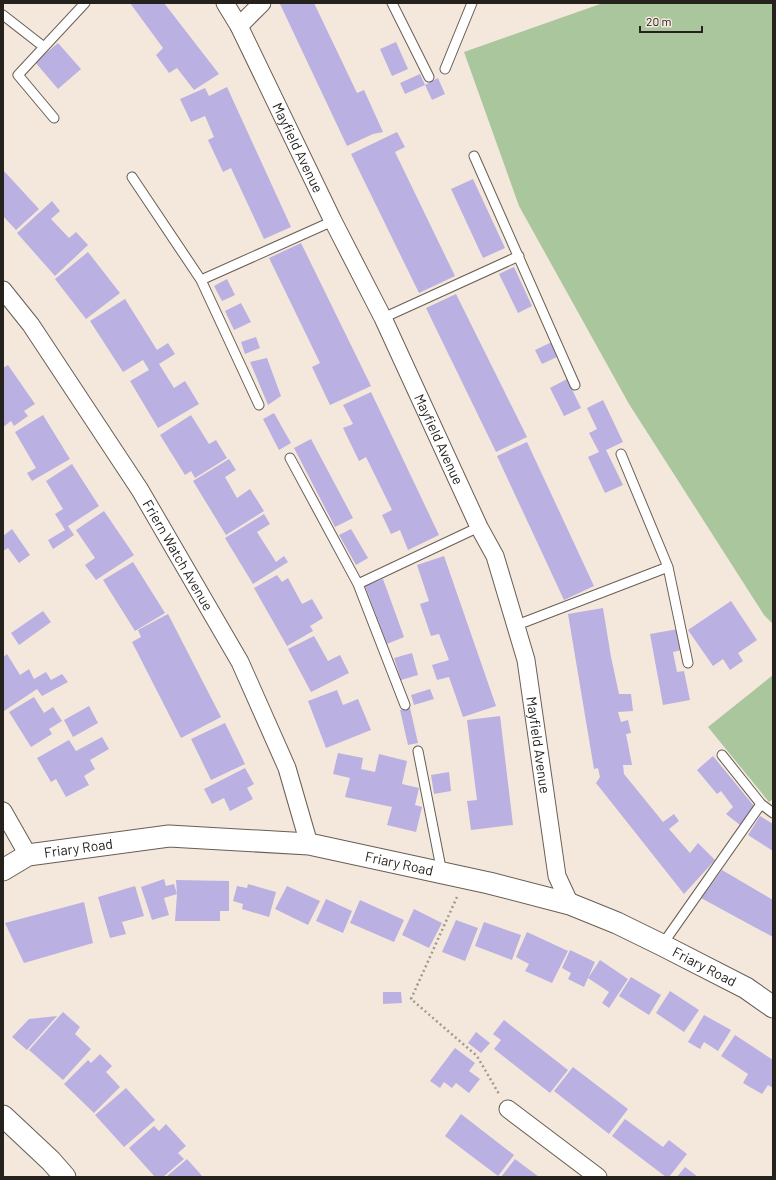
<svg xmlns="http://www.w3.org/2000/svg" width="776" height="1180" font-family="Barlow,sans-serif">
	<rect width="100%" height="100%" fill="#f4e8dd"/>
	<path fill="#aac69d" d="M603,3H773V624L764,615L629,404L519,206L464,52Z
		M773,675V799L769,802L708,727Z"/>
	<path fill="#bab0e1" d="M130,3H164L219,74L194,90L177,68L169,73L156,55L163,48Z
		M283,3H314L357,93L364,90L383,132L373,134L347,146L280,4Z
		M396,42L408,69L392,76L380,49Z
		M58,43L81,69L58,89L35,62Z
		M420,74L425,85L438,78L445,94L432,100L425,85L405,94L400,83Z
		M227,87L291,227L264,239L231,168L223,172L208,140L214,137L205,116L191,122L180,99L205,88L209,96Z
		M397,132L405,147L395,152L455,276L419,293L351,154Z
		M3,170L39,209L16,230L3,216Z
		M473,179L505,248L483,258L451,189Z
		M52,201L60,211L51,219L69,238L76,232L88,245L55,276L17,233Z
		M301,243L371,386L330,405L312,367L320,363L269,258Z
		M88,252L120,293L86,319L55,279Z
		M514,267L532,306L518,313L499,274Z
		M227,279L235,295L222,301L214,286Z
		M456,294L527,437L496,452L426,308Z
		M125,299L157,350L168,343L175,354L159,364L174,388L185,381L199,404L158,428L130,381L149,370L143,360L123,372L90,321Z
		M241,303L251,322L234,330L225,311Z
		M256,337L260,348L245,354L241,342Z
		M552,342L559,356L542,364L535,350Z
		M267,358L281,396L268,405L250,362Z
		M8,365L35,404L24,411L28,416L14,426L11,421L3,427V368Z
		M567,379L581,408L564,416L550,388Z
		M371,392L439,535L408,550L400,530L391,534L382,515L392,510L366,457L359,461L343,428L353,424L343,405Z
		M603,400L623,442L606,450L623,485L605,493L588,457L599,452L589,433L597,429L587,408Z
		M274,413L291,443L279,450L263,419Z
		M43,415L70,459L32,481L27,473L36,468L15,432Z
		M191,415L209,444L216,440L227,458L195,478L191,471L185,475L160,435Z
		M311,439L353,518L335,527L294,448Z
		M527,442L594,586L564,600L497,456Z
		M229,459L236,470L225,477L237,498L250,489L264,511L226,535L193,481Z
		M72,464L99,506L68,526L74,535L53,549L48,540L65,530L55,514L63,509L46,481Z
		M104,511L134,555L96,580L85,565L95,558L76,530Z
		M264,514L270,524L257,532L276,562L284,556L288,562L253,584L225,538Z
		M12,529L30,555L19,563L8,548L3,551V536Z
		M351,529L368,558L356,565L339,535Z
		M444,556L496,706L463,717L449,677L437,680L432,665L449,660L439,634L431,636L420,604L429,601L417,565Z
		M133,562L165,613L135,631L103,580Z
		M277,575L282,582L288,578L302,604L312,599L323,618L310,626L313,631L287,646L254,588Z
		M383,579L404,637L387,644L365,586Z
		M731,601L757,640L738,653L743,661L730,670L723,659L713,666L688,630Z
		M603,608L611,657L619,694H631L633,711L618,712L621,722L628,720L631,733L626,734L632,765H623L624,774L663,822L674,814L679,821L669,829L690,853L698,843L715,860L684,894L596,783L600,777L598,768L594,769L568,614Z
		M43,611L51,622L19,645L11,633Z
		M168,614L221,717L181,738L132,642L141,637L138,630Z
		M678,629L682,650L673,652L677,672L684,671L690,700L663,705L650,634Z
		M314,636L328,661L340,655L349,673L311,692L288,649Z
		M412,653L418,675L401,680L394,658Z
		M7,654L20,675L29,669L34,679L46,672L51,680L62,674L68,682L42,696L37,689L4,711L3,709V657Z
		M430,689L434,699L414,705L411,695Z
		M337,690L343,705L358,699L371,730L326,748L308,701Z
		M34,697L44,713L53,707L62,721L49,729L52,734L31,747L9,712Z
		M89,706L98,723L73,737L64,720Z
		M410,708L418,743L408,745L400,710Z
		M500,716L513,825L471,830L467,801L477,800L467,720Z
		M225,723L245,764L211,780L191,739Z
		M102,737L109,749L90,760L95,769L84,776L89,785L66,797L56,779L51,782L37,758L69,740L76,751Z
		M338,753L363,758L361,769L375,772L379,754L407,761L402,784L419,788L415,805L422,807L416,832L387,825L392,807L345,797L350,778L333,774Z
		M713,756L754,806L740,825L726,814L733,807L721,791L717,794L697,770Z
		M245,768L254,784L247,788L253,799L230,811L224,798L212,804L204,789Z
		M449,772L451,791L434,794L431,775Z
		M760,816L773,824V851L748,835Z
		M722,870L773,900V937L701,898Z
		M164,879L166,886L174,884L177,894L176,880L229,881V911H220V921H175L177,894L164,898L169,915L152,920L141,887Z
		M248,884L276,892L269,917L242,909L243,904L233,901L237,886L247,888Z
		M135,886L144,916L122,922L126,934L110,938L98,897Z
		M287,886L320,901L308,925L275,909Z
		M326,899L352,911L343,933L316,921Z
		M360,900L404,920L394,942L350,923Z
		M84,902L93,943L24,963L5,923Z
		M414,909L442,923L429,948L402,935Z
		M456,920L478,928L465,961L442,952Z
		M484,922L521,935L512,960L475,946Z
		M527,932L568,951L552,983L525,971L529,964L516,957Z
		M570,950L595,962L584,987L568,979L571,973L562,968Z
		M600,960L628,979L609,1008L602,1003L609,992L588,978Z
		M631,977L661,995L649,1015L619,996Z
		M670,991L699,1010L684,1032L656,1013Z
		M383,992H401L402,1003L383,1004Z
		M63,1012L80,1027L75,1034L91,1049L63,1080L29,1050Z
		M704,1015L731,1030L718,1051L704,1042L700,1049L688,1042Z
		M57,1016L27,1050L12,1037L29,1019Z
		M504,1020L568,1070L550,1093L494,1049L501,1040L493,1034Z
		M476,1032L490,1043L481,1053L468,1043Z
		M735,1035L773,1060V1088L768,1085L762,1094L743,1083L748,1074L721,1056Z
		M455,1048L475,1063L469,1071L480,1079L469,1093L456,1083L452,1088L444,1082L440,1088L430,1081Z
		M100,1054L112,1066L106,1072L120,1087L94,1113L64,1084L88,1060L91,1063Z
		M573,1067L628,1109L609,1134L554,1091Z
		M126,1088L155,1120L124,1147L95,1115Z
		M461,1114L514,1155L498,1176L445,1136Z
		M625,1119L663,1147L669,1140L687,1154L669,1177H666L612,1136Z
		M166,1124L186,1146L178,1153L184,1159L163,1177H155L129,1148L154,1126L159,1131Z
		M187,1159L203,1177H166Z
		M515,1159L539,1177H501Z
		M685,1167L698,1177H677Z"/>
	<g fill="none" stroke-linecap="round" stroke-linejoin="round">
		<g stroke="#685e54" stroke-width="11">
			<path id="service" d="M392,3L429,77
				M3,15L44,47
				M445,69L472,3
				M54,118L18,75L85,3
				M474,156L575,385
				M132,177L201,280L259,405
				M201,280L333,221
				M383,318L519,256
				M621,454L668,567L688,663
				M290,458L358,584L405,705
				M358,584L479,527
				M517,625L668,567
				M418,751L442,873
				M722,755L761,804L773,813
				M662,945L761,804"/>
		</g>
		<g stroke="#685e54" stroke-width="19">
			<g id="minor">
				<path id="s1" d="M225,3L239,26L333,221L383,318L479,527L495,556L526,660L557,876L570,904"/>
				<path d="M239,26L262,3"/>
				<path id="s2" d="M3,290L31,325L140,490L240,662L287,768L309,844"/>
				<path d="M3,811L28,855"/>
				<path d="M508,1109L598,1177"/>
			</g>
		</g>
		<g stroke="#685e54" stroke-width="23">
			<g id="tertiary">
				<path id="s3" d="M3,870L28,855L169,836L309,844L489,883L570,904L617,923L662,945L746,988L773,1007"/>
				<path d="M3,1116L51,1161L65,1177"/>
			</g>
		</g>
		<path stroke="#a19890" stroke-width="2.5" stroke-dasharray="2 3" stroke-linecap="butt" d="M457,897L411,999L477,1056L499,1094"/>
		<use href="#service" stroke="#fff" stroke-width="9"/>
		<use href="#minor" stroke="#fff" stroke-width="17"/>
		<use href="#tertiary" stroke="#fff" stroke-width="21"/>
	</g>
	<g text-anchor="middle" stroke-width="3" stroke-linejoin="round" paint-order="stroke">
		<g font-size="14" fill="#25211d" stroke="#f4e8dd">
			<text dy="5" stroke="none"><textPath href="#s1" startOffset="162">Mayfield Avenue</textPath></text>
			<text dy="5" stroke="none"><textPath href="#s1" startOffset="486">Mayfield Avenue</textPath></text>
			<text dy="5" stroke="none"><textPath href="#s2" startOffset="318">Friern Watch Avenue</textPath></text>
			<text dy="5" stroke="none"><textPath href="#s1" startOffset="810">Mayfield Avenue</textPath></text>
			<text dy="5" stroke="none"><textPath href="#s3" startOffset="80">Friary Road</textPath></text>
			<text dy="5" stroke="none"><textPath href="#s3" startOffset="404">Friary Road</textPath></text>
			<text dy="5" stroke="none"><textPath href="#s3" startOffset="728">Friary Road</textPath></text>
		</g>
	</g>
	<rect width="776" height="1180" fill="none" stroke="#25211d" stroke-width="8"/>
	<path d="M640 26v6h62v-6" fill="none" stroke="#25211d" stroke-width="2"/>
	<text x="646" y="26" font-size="12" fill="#25211d" stroke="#f4e8dd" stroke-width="3" paint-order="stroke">20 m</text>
</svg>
